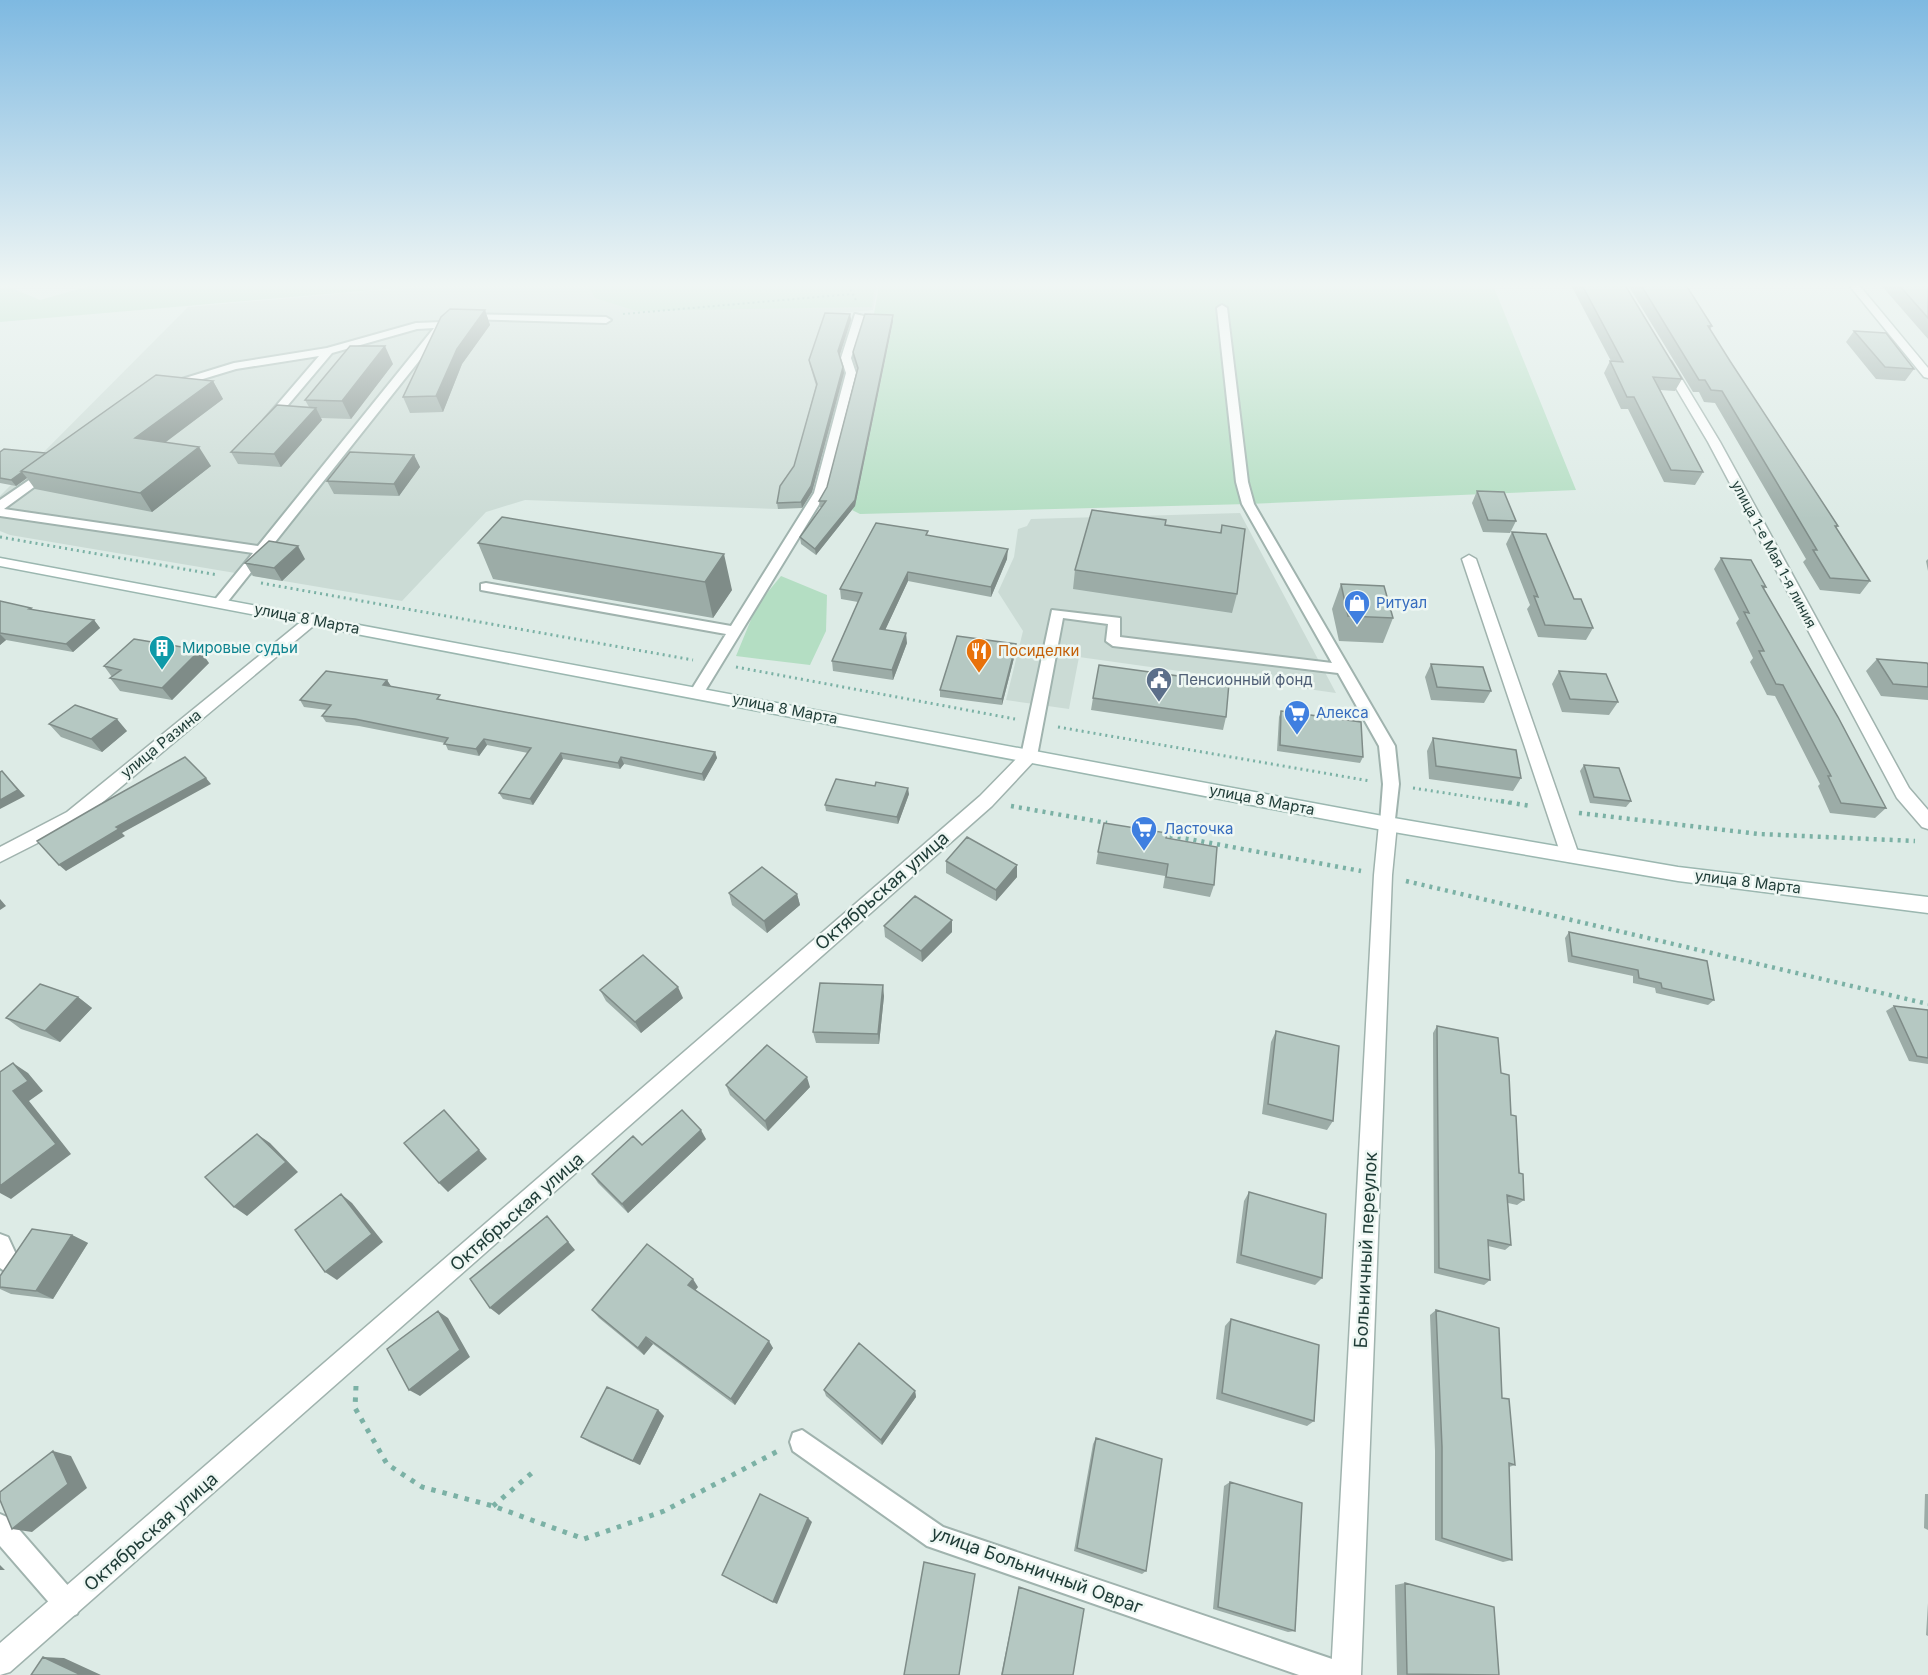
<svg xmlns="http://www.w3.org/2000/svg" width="1928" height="1675" font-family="Inter,sans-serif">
	<rect width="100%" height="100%" fill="#ddebe6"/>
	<path fill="#cbdbd5" d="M439,285H878L873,310L828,314L810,366L817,390L794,472L781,492L778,509L525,500L486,512L402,601L10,535L0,531V496L188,307Z
		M1240,513L1336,693L1079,657L1069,709L1006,700L1023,631L998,592L1014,557L1018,529L1027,526L1031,519Z"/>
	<path fill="#b4dec3" d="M93,285H433L0,322V288L9,287L40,300Z
		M588,285H875L872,307L636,311L595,298Z
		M879,285H1493L1576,490L1248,504L860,514L852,510L855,505L893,321L873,320Z
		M781,576L827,595L826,631L810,665L736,656L757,605Z"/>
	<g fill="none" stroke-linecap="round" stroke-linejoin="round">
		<g stroke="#a0b3ae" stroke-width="4">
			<path id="lane" d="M1222,305L1227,308L1248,482L1254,504L1395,746L1399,784L1394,828H1382L1380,824L1383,784L1379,746L1338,673L1113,646L1106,641L1108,624L1063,618L1037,756L1029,762L1021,756L1052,610L1120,618V637L1332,663L1242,504L1236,482L1217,308Z
				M463,314L606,317L611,320L606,323L467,319L463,318Z
				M855,314L864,316L851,358L856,373L826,493L702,696H692L690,692L726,634L481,590V584L486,583L731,626L814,493L846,373L841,358Z
				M442,322L446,323V327L225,605L220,606L213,602L253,553L0,516V500L48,467L52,468V474L4,509L258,546L434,328L417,329L332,353L272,424H264V420L319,356L236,369L173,388L169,387V383L234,363L327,348L416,323Z
				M0,1234L8,1237L20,1263L17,1271L9,1274L0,1268Z
				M802,1430L943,1527L1338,1661L1348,1665L1352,1675H1299L927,1546L793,1451L790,1442L793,1433Z
				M0,1514L9,1518L77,1596L81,1605L77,1614L68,1618L59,1614L0,1546Z"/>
		</g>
		<g stroke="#a0b3ae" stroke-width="3">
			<path id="street" d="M1849,285H1859L1928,368V378L1924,377Z
				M1663,361H1671L1720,442L1909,788L1928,810V829L1922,827L1897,798L1708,442L1661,363Z
				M1469,555L1476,559L1579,855L1576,860L1570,862L1564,860L1561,855L1462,559Z
				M313,614L318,616L320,619L318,622L79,822L0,862V847L67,812L308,616Z
				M1029,750L1035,752L1037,756L1035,760L992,806L10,1672L0,1675V1643L980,796L1023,752Z
				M1388,817L1394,819L1397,824L1392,875L1361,1675H1331L1374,875L1379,824L1382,819Z"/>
		</g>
		<g stroke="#9bb7b0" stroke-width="3">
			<path id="secondary" d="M0,558L1388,817L1678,867L1928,897V913L1678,881L1388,831L0,566Z"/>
		</g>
		<path stroke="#7bb1a5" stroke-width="2" stroke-dasharray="2 3" stroke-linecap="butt" d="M848,285L857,302
			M623,314L852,294"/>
		<path stroke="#7bb1a5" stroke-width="3" stroke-dasharray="2 4" stroke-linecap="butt" d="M0,537L218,575
			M261,583L693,660
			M736,667L1015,719
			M1058,727L1370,781
			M1413,788L1510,803"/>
		<path stroke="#7bb1a5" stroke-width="4.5" stroke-dasharray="3 5" stroke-linecap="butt" d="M1501,801L1530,806
			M1011,806L1107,823
			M1579,813L1759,834L1915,841
			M1162,834L1361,871
			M1406,881L1928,1004"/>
		<path stroke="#7bb1a5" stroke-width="5" stroke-dasharray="4.5 7" stroke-linecap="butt" d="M356,1386L355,1408L387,1464L422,1487L493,1506L584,1539L664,1511L778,1451
			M493,1506L533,1472"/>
		<use href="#lane" fill="#fff" fill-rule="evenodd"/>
		<use href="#street" fill="#fff" fill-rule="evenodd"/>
		<use href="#secondary" fill="#fff" fill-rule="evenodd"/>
	</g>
	<path fill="#9caca7" d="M1571,285H1625L1682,379L1675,391L1660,390L1703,472L1695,485L1664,482L1628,409H1621L1604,373L1610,361H1611Z
		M1628,285H1686L1712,326L1710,330L1730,361L1838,526L1836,528L1870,581L1860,594L1820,590L1803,562L1806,559L1715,403L1704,402L1699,392H1693Z
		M1881,285H1928V339Z
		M485,310L490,325L462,364L443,412L410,413L403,397Z
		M850,314L851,320L840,355L844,373L812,492L802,508L778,509L777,503L794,466L816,386L810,366L809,360Z
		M893,315V321L855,506L816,555L801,544L800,537L822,507H820L819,501L827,487L857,370L853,358V352Z
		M1854,331L1914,369L1905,381L1876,379L1846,342Z
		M393,364L351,419L321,418L322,420L281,467L238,464L231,452L309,407L305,400Z
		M213,381L223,399L166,442L211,466L152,512L35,489L27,478L16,486L0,483V452L46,453Z
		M414,455L420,467L399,496L334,494L327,481Z
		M1477,491L1516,521L1510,533L1483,532L1472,503Z
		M502,517L732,590L713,618L493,579L478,543Z
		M1165,525L1220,533L1222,525L1237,594L1232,613L1073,589L1075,570Z
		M1512,532L1574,599L1593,628L1586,640L1538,637L1527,609L1530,605L1506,544Z
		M928,535L1007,559L991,597L908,581L885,630L907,643L893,680L833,671L832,661L858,602L841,599L840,589Z
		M1721,558L1766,587L1764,589L1886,808L1875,818L1830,813L1818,786L1820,784L1775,696L1767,695L1750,662L1753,658L1736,623L1739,619L1714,569Z
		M305,559L282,581L253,576L245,563Z
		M1928,559V571L1926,561Z
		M1341,584L1393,618L1383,643L1339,641L1332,609Z
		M0,601L31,608L33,610L94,620L100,628L73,652L6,640L0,645Z
		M1016,650L1002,705L940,697V690Z
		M1877,659L1928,665V700L1881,696L1866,671Z
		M209,663L172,700L120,691L110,678L112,677L104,666Z
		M1431,664L1491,691L1484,703L1431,700L1425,677Z
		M1559,671L1618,702L1609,715L1562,712L1552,684Z
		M387,680L390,686L442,700L715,752L717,758L704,781L624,764L620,769L563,759L533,805L503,799L499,793L528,753L487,745L479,756L448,750L445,743L359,726L326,722L322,716L327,710L304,707L300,700Z
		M1093,698L1226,717L1223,730L1091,710Z
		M1281,711L1363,757L1360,763L1277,751L1279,717Z
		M49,724L127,731L102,752L61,737Z
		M1433,738L1521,778L1513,791L1429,779L1427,751Z
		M1584,765L1631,801L1626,807L1590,803L1580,771Z
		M909,794L898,824L826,811L825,805Z
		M1166,838L1214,885L1210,897L1163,888L1165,876L1096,864L1098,852Z
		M946,861L1017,865V877L996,901L946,873Z
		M729,893L797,894L800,905L767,933L732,905Z
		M952,920V932L922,962L885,937L884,926Z
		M1569,932L1714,1000L1708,1005L1656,993L1655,988L1633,983V976L1568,962L1565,938Z
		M600,990L683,998L641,1033L606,1001Z
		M884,996L879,1044L816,1043L813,1032Z
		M78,997L92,1008L60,1042L21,1029L6,1018Z
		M1894,1006L1928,1010V1064L1909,1061L1886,1011Z
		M1437,1026L1501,1073L1511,1115L1524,1200L1517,1205L1508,1203L1511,1245L1505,1250L1488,1246L1490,1280L1484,1285L1434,1273L1433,1033Z
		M1276,1031L1333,1121L1327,1130L1262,1114L1271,1042Z
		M726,1085L810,1087L768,1131L730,1095Z
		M706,1139L628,1213L598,1183L592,1174L642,1145Z
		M1249,1192L1322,1278L1315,1285L1236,1263L1244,1201Z
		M72,1235L88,1243L53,1299L11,1294L0,1289V1276Z
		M698,1287L695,1290L773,1348L735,1405L653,1344L644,1355L599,1318L592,1310Z
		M1436,1310L1502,1398L1515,1465L1509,1467L1512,1560L1503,1562L1435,1540V1451L1430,1315Z
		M1231,1319L1314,1421L1307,1426L1216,1399L1225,1326Z
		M824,1390L915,1391L916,1397L882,1445L826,1396Z
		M658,1410L664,1416L640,1465L589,1442L581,1437Z
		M1096,1438L1146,1571L1142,1574L1074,1551L1093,1444Z
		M1230,1482L1295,1631L1288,1632L1213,1609L1224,1486Z
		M1925,1494H1928V1530L1924,1528Z
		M1405,1583L1499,1675H1397L1395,1585Z
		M1019,1587L1073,1675H1001Z
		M1928,1603V1636L1926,1635Z"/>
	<path fill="#7f8c88" d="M485,310L490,325L462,364L443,412L436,396L457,349Z
		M850,314L851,320L839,357L838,351Z
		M893,315V321L855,506L816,555L815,549Z
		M385,346L393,364L351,419L342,401Z
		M843,367L844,373L812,492L802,508L801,502Z
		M213,381L223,399L147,456L135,438Z
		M316,408L322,420L281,467L274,454Z
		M199,447L211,466L152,512L140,493Z
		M414,455L420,467L399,496L394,484Z
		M22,472L27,478L16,486L11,480Z
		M298,546L305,559L282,581L274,568Z
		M1008,549L1007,559L991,597V587Z
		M724,554L732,590L713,618L705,582Z
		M908,572V581L881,639L880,629Z
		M94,620L100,628L73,652L66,644Z
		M906,633L907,643L893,680L892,670Z
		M0,634L6,640L0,645Z
		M1016,644V650L1002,705V699Z
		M200,650L209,663L172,700L162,688Z
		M387,680L391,686L383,685Z
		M117,719L127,731L102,752L91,739Z
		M484,739L487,745L479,756L476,749Z
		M715,752L717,758L704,781L702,774Z
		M561,753L563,759L533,805L530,799Z
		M621,757L624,764L620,769L618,763Z
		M2,771L25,796L0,809V800Z
		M206,778L211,784L122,833L125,836L66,871L59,865L116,827Z
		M908,788L909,794L898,824L897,817Z
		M1017,865V877L996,901V890Z
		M797,894L800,905L767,933L764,921Z
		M0,899L6,906L0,910Z
		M952,920V932L922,962L921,951Z
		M883,985L884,996L879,1044L878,1034Z
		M678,987L683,998L641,1033L635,1022Z
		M78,997L92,1008L60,1042L45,1031Z
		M13,1063L28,1073L43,1091L29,1101L71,1154L11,1199L0,1193V1186L13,1091Z
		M807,1077L810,1087L768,1131L765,1121Z
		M701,1130L706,1139L628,1213L622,1204Z
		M257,1134L270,1143L298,1172L247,1216L234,1207Z
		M479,1150L487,1159L448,1192L439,1183Z
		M341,1194L352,1203L383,1242L337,1280L325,1272Z
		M547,1216L575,1250L499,1315L490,1308Z
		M72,1235L88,1243L53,1299L36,1291Z
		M693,1279L698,1287L693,1293L688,1285Z
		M438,1311L448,1318L470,1357L420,1396L409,1390Z
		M646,1337L653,1344L644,1355L638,1348Z
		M769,1341L773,1348L735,1405L731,1399Z
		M915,1391L916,1397L882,1445L881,1440Z
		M658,1410L664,1416L640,1465L633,1461Z
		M53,1451L71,1456L87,1488L32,1532L12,1529Z
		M808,1518L812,1522L777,1604L773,1602Z
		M0,1565L5,1570H0Z
		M43,1657L64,1658L101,1675H81Z"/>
	<path fill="#b5c8c2" stroke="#7f8c88" stroke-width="1.5" d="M1582,285H1625L1682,379L1653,377L1703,472L1671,470L1634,397H1627L1610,361L1623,362Z
		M1641,285H1686L1712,326H1708L1730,361L1838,526H1835L1870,581L1830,578L1813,550H1817L1722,391L1711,390L1705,380H1699Z
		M1899,285H1928V318Z
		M450,309L485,310L457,349L436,396L403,397L441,317Z
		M825,313L850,314L838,351L843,367L811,486L801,502L777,503L780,486L794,466L817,384L809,360Z
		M865,314L893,315L855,500L815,549L800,537L826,501H819L827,487L858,368L853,352Z
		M1854,331L1886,333L1914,369L1885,367Z
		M350,346H385L342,401L305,400Z
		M156,375L213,381L135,438L199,447L140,493L21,471Z
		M277,405L316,408L274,454L231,452Z
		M4,449L46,453L21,471L22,472L11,480L0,478V452Z
		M350,452L414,455L394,484L327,481Z
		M1477,491L1504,492L1516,521L1488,520Z
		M1092,510L1166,520L1165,525L1221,533L1222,525L1245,529L1237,594L1075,570Z
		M502,517L724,554L705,582L478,543Z
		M876,523L928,531L926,535L1008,549L991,587L908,572L880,629L906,633L892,670L832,661L862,593L840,589Z
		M1512,532L1546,534L1574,599H1581L1593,628L1545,625L1534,596L1538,597Z
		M269,541L298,546L274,568L245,563Z
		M1721,558L1751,560L1766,587L1762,586L1838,717L1886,808L1841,803L1828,776H1831L1783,685L1776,684L1759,651H1764L1744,612L1749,613Z
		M1341,584L1384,586L1393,618L1348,616Z
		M0,601L31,608L29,609L94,620L66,644L0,633Z
		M957,636L1016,644L1002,699L940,690Z
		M134,639L200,650L162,688L110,678L121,670L104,666Z
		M1877,659L1927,663L1928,665V687L1893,684Z
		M1431,664L1483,667L1491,691L1437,687Z
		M1099,665L1229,683L1226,717L1093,698Z
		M326,671L387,680L383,685L440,695L437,699L715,752L702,774L621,757L618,763L561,753L530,799L499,793L531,748L484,739L476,749L444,744L448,738L355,719L322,716L331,705L300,700Z
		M1559,671L1606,674L1618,702L1570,699Z
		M75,705L117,719L91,739L49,724Z
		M1281,711L1361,722L1363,757L1280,745Z
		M1433,738L1516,750L1521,778L1436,766Z
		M185,757L206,778L116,827L119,829L59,865L37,841L101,804Z
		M1584,765L1619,768L1631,801L1594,797Z
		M2,771L18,790L0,800V772Z
		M836,779L875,786L876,782L908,788L897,817L825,805Z
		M1104,823L1167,833L1166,838L1217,847L1214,885L1166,877L1168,864L1098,852Z
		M967,837L1017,865L996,890L946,861Z
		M762,867L797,894L764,921L729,893Z
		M915,896L952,920L921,951L884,926Z
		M1569,932L1707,961L1714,1000L1662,988L1661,983L1639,978L1638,970L1572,956Z
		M643,955L678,987L635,1022L600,990Z
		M820,983L883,985L878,1034L813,1032Z
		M40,984L78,997L45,1031L6,1018Z
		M1894,1006L1928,1010V1058L1917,1056Z
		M1437,1026L1498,1038L1501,1073L1509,1075L1511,1115L1516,1116L1519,1173L1523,1174L1524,1200L1507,1195L1511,1245L1488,1240L1490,1280L1439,1268Z
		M1276,1031L1339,1046L1333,1121L1268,1104Z
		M767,1045L807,1077L765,1121L726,1085Z
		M13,1063L28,1081L13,1091L56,1144L0,1186V1072Z
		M444,1110L479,1150L439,1183L404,1143Z
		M682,1110L701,1130L622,1204L592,1174L633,1136L642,1145Z
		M257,1134L286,1162L234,1207L205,1177Z
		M1249,1192L1326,1214L1322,1278L1241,1255Z
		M341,1194L372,1234L325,1272L295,1230Z
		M547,1216L568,1242L490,1308L470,1279Z
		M32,1229L72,1235L36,1291L0,1287V1276Z
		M647,1244L693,1279L688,1285L769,1341L731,1399L646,1337L638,1348L592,1310Z
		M1436,1310L1499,1328L1502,1398L1509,1399L1515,1465L1509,1463L1512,1560L1442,1538V1447Z
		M438,1311L460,1350L409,1390L387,1349Z
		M1231,1319L1319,1345L1314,1421L1222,1393Z
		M859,1343L915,1391L881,1440L824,1390Z
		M607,1387L658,1410L633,1461L581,1437Z
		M1096,1438L1162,1459L1146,1571L1077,1548Z
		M53,1451L68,1484L12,1529L0,1500V1492Z
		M1230,1482L1302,1503L1295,1631L1218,1607Z
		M760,1494L808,1518L773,1602L722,1575Z
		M924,1562L975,1574L959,1675H904Z
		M1405,1583L1494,1607L1499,1675L1407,1674Z
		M1019,1587L1084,1609L1073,1675H1002Z
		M43,1657L81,1675H31Z"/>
	<linearGradient id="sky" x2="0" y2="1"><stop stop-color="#7eb9e1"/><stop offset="0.55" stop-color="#f0f6f4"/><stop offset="1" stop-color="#f0f6f4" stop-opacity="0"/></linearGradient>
	<rect width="1928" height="519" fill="url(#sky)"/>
	<defs>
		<g id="shop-pin" transform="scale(1.35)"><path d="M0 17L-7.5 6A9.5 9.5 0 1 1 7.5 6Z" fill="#3f7fe0" stroke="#eef7f3"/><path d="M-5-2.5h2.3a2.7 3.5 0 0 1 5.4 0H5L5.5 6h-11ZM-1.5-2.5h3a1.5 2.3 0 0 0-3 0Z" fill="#fff"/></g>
		<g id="building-pin" transform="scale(1.35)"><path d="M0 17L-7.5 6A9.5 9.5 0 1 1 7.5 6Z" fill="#0f9aa8" stroke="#eef7f3"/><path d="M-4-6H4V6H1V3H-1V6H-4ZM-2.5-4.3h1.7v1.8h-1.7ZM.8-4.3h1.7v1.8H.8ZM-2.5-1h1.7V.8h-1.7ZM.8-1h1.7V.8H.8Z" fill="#fff"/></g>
		<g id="restaurant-pin" transform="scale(1.35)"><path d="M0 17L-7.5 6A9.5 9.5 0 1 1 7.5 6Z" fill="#e8710a" stroke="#eef7f3"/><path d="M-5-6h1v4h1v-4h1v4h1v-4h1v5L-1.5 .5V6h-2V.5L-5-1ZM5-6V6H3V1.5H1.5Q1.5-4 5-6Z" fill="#fff"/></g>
		<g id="civic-pin" transform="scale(1.35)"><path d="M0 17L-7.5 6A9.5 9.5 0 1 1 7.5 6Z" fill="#5c6f8a" stroke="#eef7f3"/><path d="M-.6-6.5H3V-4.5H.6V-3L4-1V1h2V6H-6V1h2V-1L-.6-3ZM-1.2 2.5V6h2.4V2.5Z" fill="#fff"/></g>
		<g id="supermarket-pin" transform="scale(1.35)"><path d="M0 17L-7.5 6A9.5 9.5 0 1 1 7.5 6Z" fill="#3f7fe0" stroke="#eef7f3"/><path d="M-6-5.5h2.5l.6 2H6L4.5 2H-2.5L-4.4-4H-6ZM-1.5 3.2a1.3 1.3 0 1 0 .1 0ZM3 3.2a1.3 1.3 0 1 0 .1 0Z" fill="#fff"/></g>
	</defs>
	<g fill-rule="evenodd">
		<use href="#shop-pin" x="1357" y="603"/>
		<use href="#building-pin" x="162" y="648"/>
		<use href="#restaurant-pin" x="979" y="651"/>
		<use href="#civic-pin" x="1159" y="680"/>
		<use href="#supermarket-pin" x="1297" y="713"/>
		<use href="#supermarket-pin" x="1144" y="829"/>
	</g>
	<g text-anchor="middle" stroke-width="5" stroke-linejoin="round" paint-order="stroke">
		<g font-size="14" fill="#1e3b36" stroke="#eef7f3">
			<text transform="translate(1774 554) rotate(62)" y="5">улица 1-е Мая 1-я линия</text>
		</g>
		<g font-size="15" fill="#366cbe" stroke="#eef7f3" text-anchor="start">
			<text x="1376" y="608">Ритуал</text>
			<text x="1316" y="718">Алекса</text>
			<text x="1164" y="834">Ласточка</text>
		</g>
		<g font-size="15" fill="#1e3b36" stroke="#eef7f3">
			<text transform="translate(307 619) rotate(11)" y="5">улица 8 Марта</text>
			<text transform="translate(785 709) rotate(11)" y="5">улица 8 Марта</text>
			<text transform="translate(161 744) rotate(-39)" y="5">улица Разина</text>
			<text transform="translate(1262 800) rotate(11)" y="5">улица 8 Марта</text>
			<text transform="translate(1748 882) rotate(7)" y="5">улица 8 Марта</text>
		</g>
		<g font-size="15" fill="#0d838f" stroke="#eef7f3" text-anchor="start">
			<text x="182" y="653">Мировые судьи</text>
		</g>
		<g font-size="15" fill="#c56008" stroke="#eef7f3" text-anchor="start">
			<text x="998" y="656">Посиделки</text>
		</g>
		<g font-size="15" fill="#4e5e75" stroke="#eef7f3" text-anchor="start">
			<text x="1178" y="685">Пенсионный фонд</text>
		</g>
		<g font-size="18" fill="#1e3b36" stroke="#eef7f3">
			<text transform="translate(882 891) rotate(-41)" y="6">Октябрьская улица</text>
			<text transform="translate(517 1212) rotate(-41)" y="6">Октябрьская улица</text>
			<text transform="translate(1366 1250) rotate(-87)" y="6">Больничный переулок</text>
			<text transform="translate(151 1532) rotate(-41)" y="6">Октябрьская улица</text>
			<text transform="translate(1037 1570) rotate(20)" y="6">улица Больничный Овраг</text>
		</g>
	</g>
</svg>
